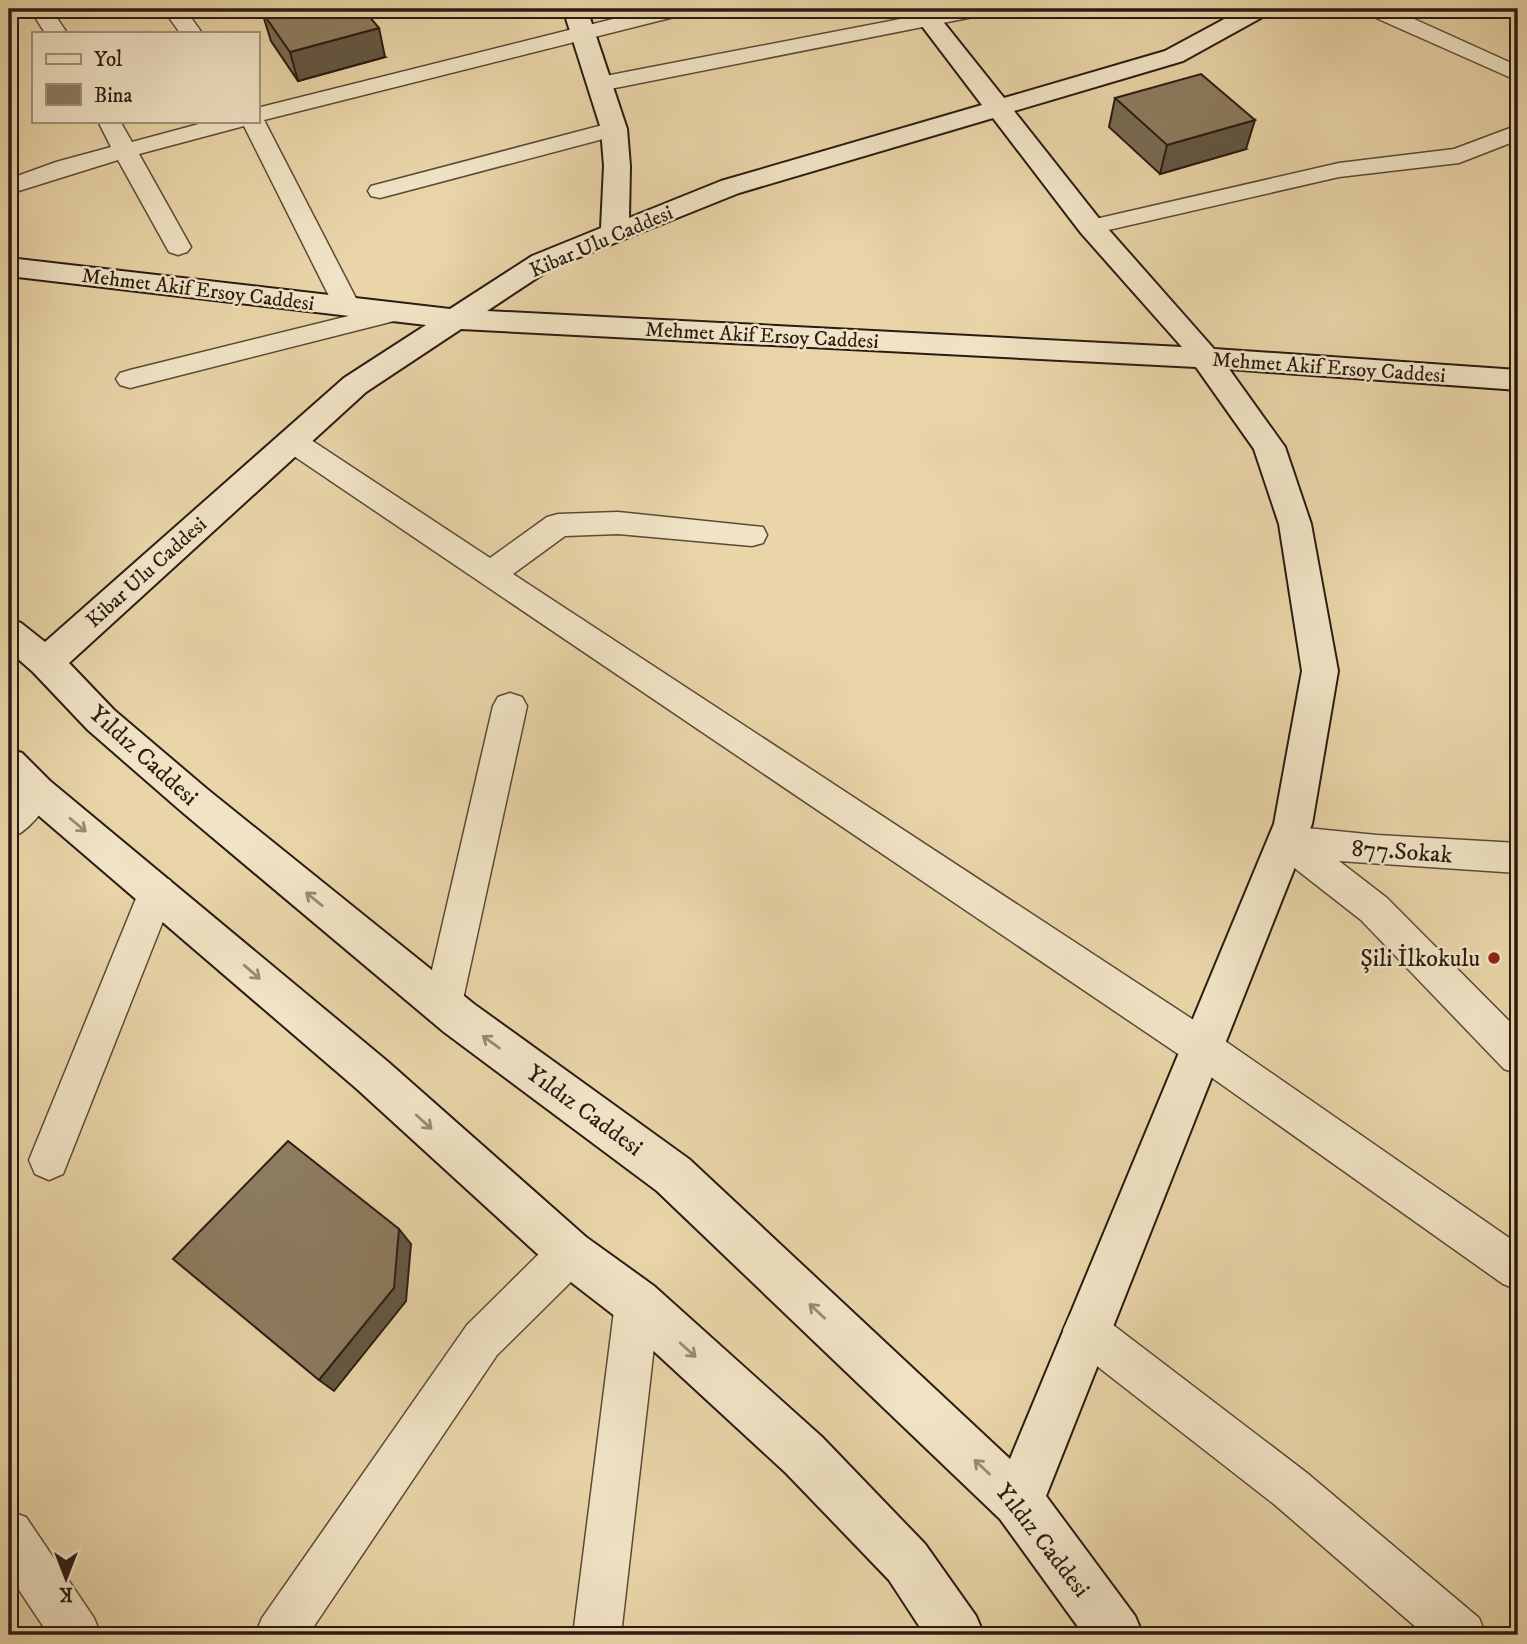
<svg xmlns="http://www.w3.org/2000/svg" width="1527" height="1644" font-family="'IM FELL DW Pica',serif">
	<rect width="100%" height="100%" fill="#e9d5a8"/>
	<filter id="stains"><feTurbulence type="fractalNoise" baseFrequency=".00286" numOctaves="4"/><feColorMatrix values="0 0 0 0 .2 0 0 0 0 .09 0 0 0 0 .02 0 0 0 .5 -.17"/></filter>
	<radialGradient id="worn" r=".72"><stop offset=".6" stop-color="#630" stop-opacity="0"/><stop offset="1" stop-color="#630" stop-opacity=".3"/></radialGradient>
	<g fill="none" stroke-linecap="round" stroke-linejoin="round">
		<g stroke="#5a4a38" stroke-width="3">
			<path id="street" d="M30,9H51L67,33H45Z
				M163,9H185L202,33H180Z
				M653,9H689L686,14L264,120L360,306L356,312L347,314L338,312L334,306L244,126L139,154L191,247L187,252L178,255L169,252L118,160L9,194V179L56,162L111,147L98,121H120L132,142L210,121H257V108Z
				M952,9H994L991,14L983,15L600,91L592,89L589,84L592,79L600,77Z
				M1364,9H1392L1518,66V81L1367,14Z
				M614,122L622,124L626,129L622,134L380,198L371,196L368,191L371,186Z
				M1518,125V140L1459,163L1339,177L1091,234L1082,232L1079,227L1082,222L1091,220L1339,163L1454,149Z
				M397,304L406,306L410,312L406,318L130,388L120,385L116,379L120,373L130,370Z
				M292,431L302,434L490,558L547,517L558,514L618,512L763,527L767,535L763,543L752,546L618,534L565,536L513,574L1215,1034L1518,1244V1290L1503,1284L1187,1060L282,448L278,441L282,434Z
				M510,693L522,697L527,706L462,1004L456,1016L443,1021L430,1016L424,1004L493,706L498,697Z
				M37,778L49,782L54,792C45,810 28,832 9,839V800L25,782Z
				M1286,826L1377,835L1518,843V873L1339,861L1387,898L1518,1030V1074L1504,1069L1361,920L1274,852L1268,841L1274,830Z
				M157,875L170,880L175,891L63,1174L49,1180L35,1174L29,1160L139,891L144,880Z
				M570,1232L585,1238L591,1253L585,1268L497,1355L308,1635H255L262,1618L467,1325L555,1238Z
				M637,1281L652,1288L659,1303L621,1635H573L615,1303L622,1288Z
				M1085,1308L1100,1315L1307,1473L1479,1618L1486,1635H1425L1275,1505L1070,1345L1063,1330L1070,1315Z
				M9,1511L26,1517L94,1618L101,1635H49L9,1575Z"/>
		</g>
		<g stroke="#2a1b12" stroke-width="4">
			<path id="secondary" d="M563,9H587L627,129L630,166L629,218L721,181L982,105L909,9H933L1004,98L1165,51L1243,9H1272L1268,14L1183,61L1014,111L1101,221L1214,349L1518,370V390L1229,369L1285,447L1311,524L1338,671L1312,824L1046,1496L1135,1616L1143,1635H1084L1000,1519L657,1191L444,1032L181,811L88,730L33,672L9,651V619L21,623L45,642L344,378L426,325L9,276V258L450,309L532,256L601,228L604,166L601,129ZM993,118L1081,233L1182,347L487,311L552,268L739,193ZM461,329L1196,367L1254,449L1279,524L1302,671L1274,824L1010,1459L689,1159L474,1004L207,789L114,710L69,663L366,392Z
				M9,749L22,753L50,781L387,1061L586,1237L654,1286L822,1437L925,1544L976,1616L984,1635H925L889,1580L786,1473L620,1320L554,1269L357,1089L24,803L9,788Z"/>
		</g>
		<use href="#street" fill="#f1e4c6" fill-rule="evenodd"/>
		<use href="#secondary" fill="#f1e4c6" fill-rule="evenodd"/>
	</g>
	<path fill="#796b53" stroke="#2a1b12" stroke-width="2" d="M262,12L385,57L298,81L271,41Z
		M1115,98L1246,149L1160,174L1109,127Z"/>
	<path fill="#635743" stroke="#2a1b12" stroke-width="2" d="M379,28L385,57L298,81L290,52Z
		M1255,120L1246,149L1160,174L1167,145Z
		M399,1229L411,1244L406,1301L334,1391L319,1380Z"/>
	<path fill="#8d7c60" stroke="#2a1b12" stroke-width="2" d="M276,9H363L379,28L290,52L262,12Z
		M1201,74L1255,120L1167,145L1115,98Z
		M288,1141L399,1229L394,1288L319,1380L173,1259Z"/>
	<defs><path id="oneway-shaft" d="M-6 0H5M1.5-3L5.5 0L1.5 3" fill="none" stroke-width="1.6" stroke-linecap="round" stroke-linejoin="round" transform="scale(1.75)"/></defs>
	<g stroke="#978a75">
		<use href="#oneway-shaft" transform="translate(78 825) rotate(40)"/>
		<use href="#oneway-shaft" transform="translate(314 899) rotate(-141)"/>
		<use href="#oneway-shaft" transform="translate(252 972) rotate(41)"/>
		<use href="#oneway-shaft" transform="translate(491 1042) rotate(-144)"/>
		<use href="#oneway-shaft" transform="translate(424 1122) rotate(42)"/>
		<use href="#oneway-shaft" transform="translate(817 1311) rotate(-137)"/>
		<use href="#oneway-shaft" transform="translate(688 1350) rotate(42)"/>
		<use href="#oneway-shaft" transform="translate(982 1467) rotate(-137)"/>
	</g>
	<circle fill="#8f2418" stroke="#f1e4c6" stroke-width="2.5" cx="1494" cy="958" r="7"/>
	<g text-anchor="middle" stroke-width="5" stroke-linejoin="round" paint-order="stroke">
		<g font-size="21" fill="#2a1b12" stroke="#f1e4c6">
			<text transform="translate(601 241) rotate(-23)" y="7">Kibar Ulu Caddesi</text>
			<text transform="translate(198 289) rotate(7)" y="7">Mehmet Akif Ersoy Caddesi</text>
			<text transform="translate(762 335) rotate(3)" y="7">Mehmet Akif Ersoy Caddesi</text>
			<text transform="translate(1329 367) rotate(4)" y="7">Mehmet Akif Ersoy Caddesi</text>
			<text transform="translate(146 572) rotate(-42)" y="7">Kibar Ulu Caddesi</text>
		</g>
		<g font-size="24" fill="#2a1b12" stroke="#f1e4c6">
			<text transform="translate(144 755) rotate(42)" y="8">Yıldız Caddesi</text>
			<text transform="translate(1402 851) rotate(4)" y="8">877.Sokak</text>
			<text transform="translate(585 1110) rotate(36)" y="8">Yıldız Caddesi</text>
			<text transform="translate(1043 1540) rotate(52)" y="8">Yıldız Caddesi</text>
		</g>
		<g font-size="24" fill="#2a1b12" stroke="#f1e4c6" text-anchor="end">
			<text x="1480" y="966">Şili İlkokulu</text>
		</g>
	</g>
	<rect width="1527" height="1644" fill="none" stroke="#e9d5a8" stroke-width="35"/>
	<rect x="10" y="10" width="1506" height="1623" fill="none" stroke="#2a1b12" stroke-width="3.5"/>
	<rect x="18" y="18" width="1492" height="1609" fill="none" stroke="#2a1b12" stroke-width="2"/>
	<rect x="32" y="32" width="228" height="91" fill="#f1e4c6" stroke="#a1947e" stroke-width="2"/>
	<rect x="46" y="54" width="35" height="10" fill="#f1e4c6" stroke="#a1947e" stroke-width="2"/>
	<text x="94" y="66" font-size="21" fill="#2a1b12">Yol</text>
	<rect x="46" y="84" width="35" height="21" fill="#8d7c60" stroke="#a1947e" stroke-width="2"/>
	<text x="94" y="102" font-size="21" fill="#2a1b12">Bina</text>
	<g transform="translate(66 1578) rotate(180)" stroke="#f1e4c6" stroke-width="5" paint-order="stroke">
	<path d="M0-5L12 26L0 18L-12 26Z" fill="#2a1b12"/>
	<text y="-10" font-size="19" font-weight="bold" text-anchor="middle" fill="#2a1b12">K</text>
	</g>
	<rect width="100%" height="100%" filter="url(#stains)"/>
	<rect width="100%" height="100%" fill="url(#worn)"/>
</svg>
